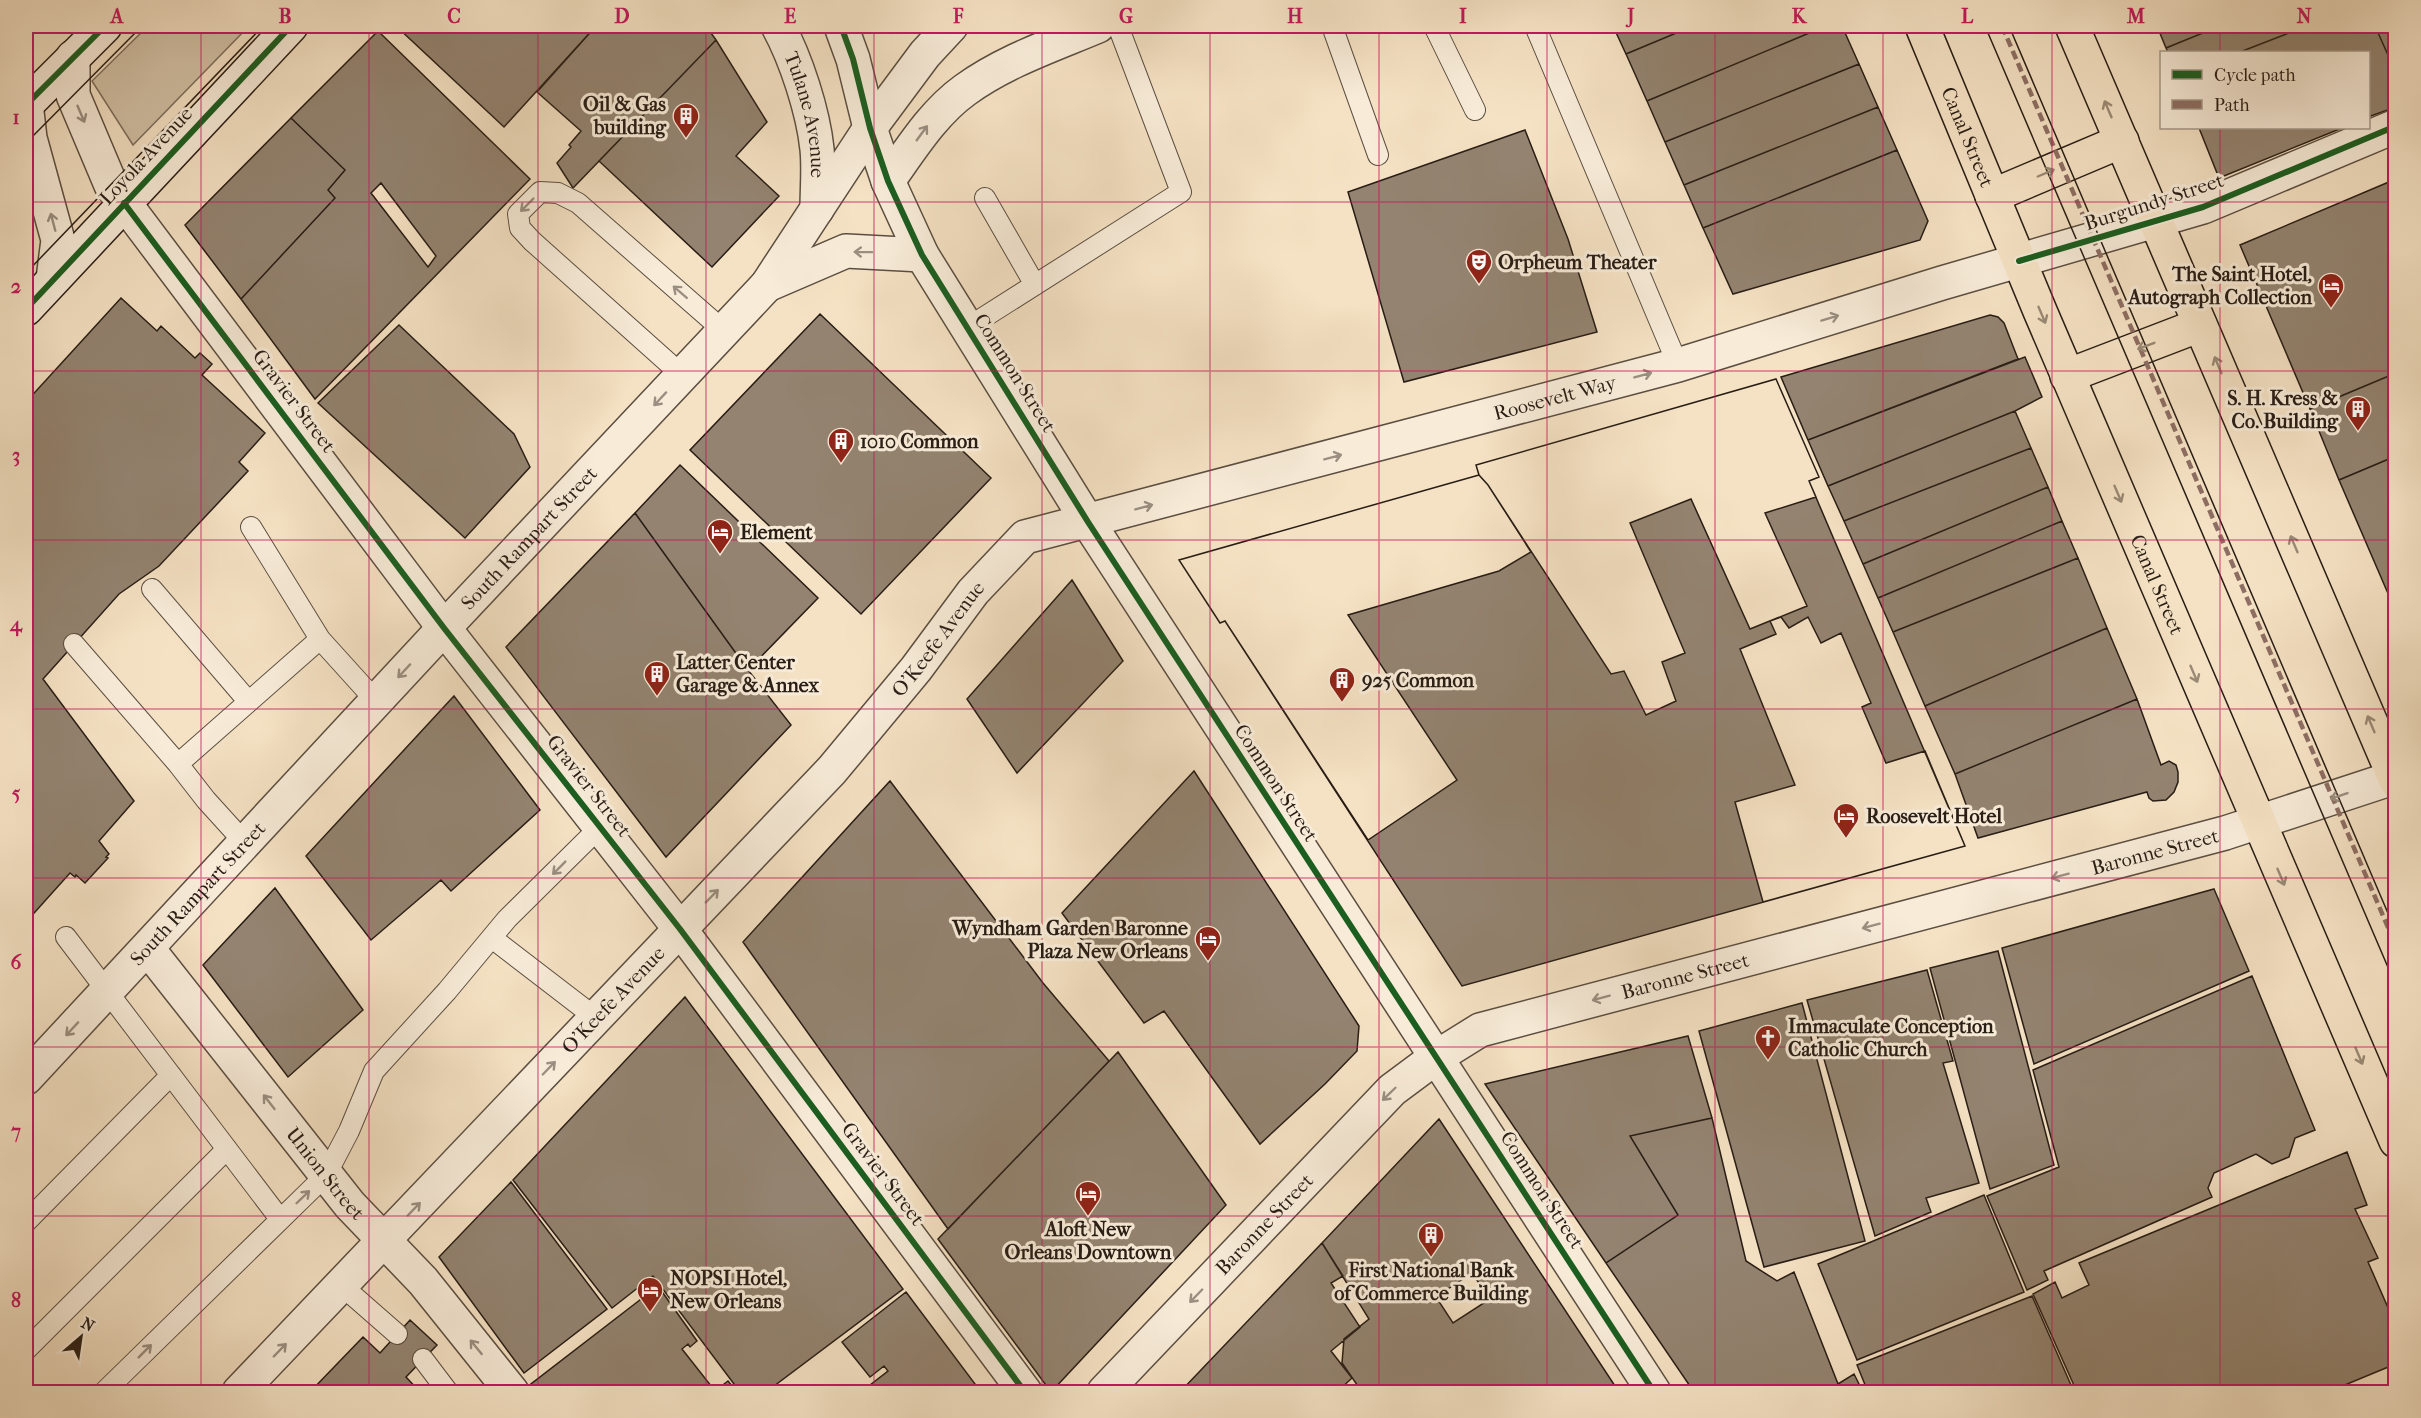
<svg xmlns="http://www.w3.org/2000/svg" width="2421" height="1418" viewBox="0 0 2421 1418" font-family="'IM FELL French Canon',serif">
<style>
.green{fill:#d2c1a6;stroke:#7d6f5e;stroke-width:1.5}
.building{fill:#938370;stroke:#281d15;stroke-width:1.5;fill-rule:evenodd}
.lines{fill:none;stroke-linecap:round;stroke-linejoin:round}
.lane-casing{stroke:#5b4e41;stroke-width:22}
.street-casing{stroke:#5b4e41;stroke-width:36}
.secondary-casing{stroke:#281d15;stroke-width:36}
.primary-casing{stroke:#281d15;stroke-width:36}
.lane{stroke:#f8ecd9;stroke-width:20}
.street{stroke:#f8ecd9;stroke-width:33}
.secondary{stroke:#f8ecd9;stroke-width:33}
.primary{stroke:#f5e2c4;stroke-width:33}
.tram{stroke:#281d15;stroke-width:1.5}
.quiet{stroke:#8d6e63;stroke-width:4.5;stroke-dasharray:9 4.5;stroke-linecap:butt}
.cycleway-casing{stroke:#f8ecd9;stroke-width:10}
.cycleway{stroke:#1b5e20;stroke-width:6}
.oneway{stroke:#998975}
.oneway2{stroke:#9a8f81}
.grid{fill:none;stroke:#c2185b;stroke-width:1.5;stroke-opacity:0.55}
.labels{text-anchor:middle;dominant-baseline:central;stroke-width:6;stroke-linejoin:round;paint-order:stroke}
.poi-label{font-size:20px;font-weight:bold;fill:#281d15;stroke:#f8ecd9;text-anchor:start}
.street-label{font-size:20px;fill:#281d15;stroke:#f8ecd9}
.neatline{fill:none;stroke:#c2185b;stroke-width:2}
.grid-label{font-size:20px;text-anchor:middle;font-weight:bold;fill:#c2185b}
</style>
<rect width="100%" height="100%" fill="#f5e2c4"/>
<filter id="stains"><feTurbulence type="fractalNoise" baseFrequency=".00333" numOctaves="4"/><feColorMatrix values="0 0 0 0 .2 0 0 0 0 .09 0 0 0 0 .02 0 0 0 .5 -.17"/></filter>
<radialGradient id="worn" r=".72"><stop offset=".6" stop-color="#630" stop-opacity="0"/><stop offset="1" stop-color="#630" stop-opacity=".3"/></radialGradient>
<path class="green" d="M 148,26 L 249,26 L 133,145 L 92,81 Z"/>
<path class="building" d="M 396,26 L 596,26 L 504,127 Z
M 596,26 L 706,26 L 716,40 L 573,188 L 557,163 L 571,147 L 569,145 L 581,131 L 537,92 Z
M 1613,26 L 1693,26 L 1626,54 Z
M 1693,26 L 1826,26 L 1647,101 L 1626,54 Z
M 1826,26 L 1842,26 L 1859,64 L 1665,142 L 1647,101 Z
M 2157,26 L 2220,26 L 2166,48 Z
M 2220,26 L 2307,26 L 2240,52 L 2168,52 L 2166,48 Z
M 2307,26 L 2375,26 L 2396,73 L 2396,107 L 2368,117 L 2368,52 L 2240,52 Z
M 2375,26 L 2396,26 L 2396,73 Z
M 378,31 L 530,179 L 315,399 L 241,299 L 335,198 L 328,190 L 345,170 L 291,118 ZM 381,183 L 436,256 L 428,267 L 371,193 Z
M 716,40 L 767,122 L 736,156 L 779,196 L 712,267 L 599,161 Z
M 1859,64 L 1878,107 L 1684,185 L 1665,142 Z
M 1878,107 L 1897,150 L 1703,228 L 1684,185 Z
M 291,118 L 345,170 L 328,190 L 335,198 L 241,299 L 185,225 Z
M 2199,128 L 2342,128 L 2219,178 Z
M 1525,130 L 1568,239 L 1597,332 L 1404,382 L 1348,192 Z
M 1897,150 L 1928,221 L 1920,240 L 1733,294 L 1703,228 Z
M 2396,179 L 2396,373 L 2310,409 L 2240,245 Z
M 121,298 L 157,331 L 161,326 L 195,358 L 200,353 L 212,364 L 202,375 L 265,433 L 239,462 L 248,471 L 159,566 L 119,594 L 43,679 L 134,801 L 99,841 L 109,854 L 106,857 L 108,858 L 85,883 L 76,875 L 75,877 L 70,873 L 26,922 L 26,402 Z
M 820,314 L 991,478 L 861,614 L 690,450 Z
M 1990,315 L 1998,317 L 2004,323 L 2018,359 L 1808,440 L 1781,377 Z
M 399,325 L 514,434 L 530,467 L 465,538 L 318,403 Z
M 2025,357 L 2042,397 L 2015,411 L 1828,486 L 1808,440 Z
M 2396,373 L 2396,456 L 2339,480 L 2310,409 Z
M 1776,379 L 1819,477 L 1809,481 L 1965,846 L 1462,986 L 1225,621 L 1220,623 L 1179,560 L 1479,475 L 1476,465 Z
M 1776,379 L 1819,477 L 1809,481 L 1816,497 L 1765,513 L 1807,606 L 1750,629 L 1691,499 L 1630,523 L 1685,653 L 1662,662 L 1676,701 L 1646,715 L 1624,671 L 1611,674 L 1488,485 L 1479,475 L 1476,465 Z
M 2015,411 L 2031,448 L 1844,521 L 1828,486 Z
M 2031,448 L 2048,487 L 1863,564 L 1844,521 Z
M 2396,456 L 2396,612 L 2339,480 Z
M 680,465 L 818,598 L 748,670 L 635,513 Z
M 1479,475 L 1488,485 L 1531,552 L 1499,571 L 1348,615 L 1457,780 L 1368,840 L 1225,621 L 1220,623 L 1179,560 Z
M 2048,487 L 2062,521 L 1878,598 L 1863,564 Z
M 635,513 L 748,670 L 791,725 L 666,857 L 506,647 Z
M 2062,521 L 2078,558 L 1893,632 L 1878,598 Z
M 2078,558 L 2107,628 L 1925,706 L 1893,632 Z
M 1072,580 L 1123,661 L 1017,773 L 967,699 Z
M 1781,617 L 1789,628 L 1808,617 L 1821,643 L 1841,633 L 1871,703 L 1862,707 L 1886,763 L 1925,751 L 1965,846 L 1763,902 L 1735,802 L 1795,785 L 1740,649 L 1776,634 L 1770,621 Z
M 2107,628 L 2137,699 L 1955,774 L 1925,706 Z
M 454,696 L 540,810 L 451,891 L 441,880 L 371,940 L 306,856 Z
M 2137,699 L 2161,765 L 2169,761 L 2176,765 L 2178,772 L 2178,782 L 2174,792 L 2166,800 L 2153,801 L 2149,798 L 2147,792 L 1978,838 L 1955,774 Z
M 1194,771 L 1359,1026 L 1357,1051 L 1325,1084 L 1260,1144 L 1164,1011 L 1144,1023 L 1062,913 Z
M 890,781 L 1043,983 L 1109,1061 L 948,1229 L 743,942 Z
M 275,888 L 363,1010 L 288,1077 L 203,965 Z
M 2214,889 L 2249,971 L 2034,1064 L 2002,948 Z
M 1998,951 L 2054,1165 L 1990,1189 L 1930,968 Z
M 1927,970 L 1953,1061 L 1943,1063 L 1979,1183 L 1926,1198 L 1931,1212 L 1875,1236 L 1807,1000 Z
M 2252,976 L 2315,1130 L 2295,1138 L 2289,1157 L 2272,1164 L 2256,1154 L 2214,1173 L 2208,1188 L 2212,1197 L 2044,1271 L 2048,1280 L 2027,1290 L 1987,1196 L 2059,1167 L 2033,1070 Z
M 685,997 L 903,1289 L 766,1392 L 740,1392 L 653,1276 L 612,1308 L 513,1180 Z
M 1802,1003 L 1865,1241 L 1764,1267 L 1699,1031 Z
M 1688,1036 L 1712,1118 L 1630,1136 L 1678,1215 L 1606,1263 L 1485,1084 Z
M 1118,1052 L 1226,1205 L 1051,1392 L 938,1239 Z
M 1712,1118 L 1746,1261 L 1777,1281 L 1794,1272 L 1838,1384 L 1823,1392 L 1694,1392 L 1606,1263 L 1678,1215 L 1630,1136 Z
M 1439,1119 L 1619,1392 L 1362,1392 L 1342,1363 L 1344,1339 L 1369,1319 L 1322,1243 ZM 1472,1273 L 1490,1299 L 1453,1323 L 1436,1297 Z
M 2347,1152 L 2367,1205 L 2355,1209 L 2378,1258 L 2368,1262 L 2396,1326 L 2396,1362 L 2393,1365 L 2328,1392 L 2077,1392 L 2033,1294 L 2055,1282 L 2062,1298 L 2089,1285 L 2079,1263 Z
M 511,1182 L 607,1309 L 524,1373 L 439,1257 Z
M 1984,1195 L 2024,1292 L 1857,1360 L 1818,1264 Z
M 1322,1243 L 1343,1276 L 1331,1283 L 1360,1327 L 1331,1351 L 1352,1378 L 1337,1392 L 1180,1392 Z
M 658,1286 L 697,1341 L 690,1347 L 688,1344 L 682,1349 L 715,1391 L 728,1381 L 737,1392 L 537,1392 L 531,1384 Z
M 906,1292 L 981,1392 L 861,1392 L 888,1371 L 884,1366 L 870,1377 L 842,1342 Z
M 2032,1296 L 2074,1392 L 1868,1392 L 1857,1365 Z
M 410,1320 L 437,1345 L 406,1377 L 420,1392 L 310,1392 L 363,1337 L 380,1353 Z
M 1854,1374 L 1863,1392 L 1823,1392 L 1838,1384 Z"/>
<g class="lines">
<g class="lane-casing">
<path id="lane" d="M 1332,26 L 1378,155
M 1434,26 L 1475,110
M 1535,26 L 1678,365
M 985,198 L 1035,285
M 967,328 L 1181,192 L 1118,26
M 682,375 L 532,241 L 520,228 L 518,214 L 540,192 L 558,193 L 578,203 L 724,331
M 251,527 L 320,639
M 152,589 L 248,701
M 74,644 L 178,764
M 245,843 L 206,800 L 178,764 L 320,639 L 376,701
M 66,937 L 280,1219
M 492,938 L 596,1018
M 26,1222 L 171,1075
M 341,1285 L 397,1334
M 26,1350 L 227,1149
M 423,1359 L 448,1392
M 104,1392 L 326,1175 L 349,1131 L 374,1071 L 447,991 L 507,919 L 600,827"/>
</g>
<g class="street-casing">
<g id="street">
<path id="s1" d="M 778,26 C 796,59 813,111 817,149 C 819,169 817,189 817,209"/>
<path d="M 841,26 L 853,59 L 870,128 L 888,181 L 922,255 L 1088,522 L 1654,1392"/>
<path d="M 73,57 L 73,95 L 111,185 L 444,628 L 680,929 L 1025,1392"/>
<path d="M 26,103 L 30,138 L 58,240 L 53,279"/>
<path d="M 888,181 C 911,149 933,113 965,90 C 1005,61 1053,45 1098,26"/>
<path d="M 767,285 L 846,251 L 922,255"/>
<path id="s2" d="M 148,949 L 350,1205 L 423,1281 L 512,1392"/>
<path id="s3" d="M 26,1078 L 444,628 L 767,285 L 870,128 L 925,54 L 951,26"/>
<path id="s4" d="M 239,1392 L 832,770 L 916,669 L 973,592 L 1025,537 L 1678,365 L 1942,283 L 2203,207 L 2396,126"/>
<path id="s5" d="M 1104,1392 L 1392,1090 L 1435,1058 L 1480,1030 L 2225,833 L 2396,777"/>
</g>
</g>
<g class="secondary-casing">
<path id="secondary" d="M 26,105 L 105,26
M 26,309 L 291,26"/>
</g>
<g class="primary-casing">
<g id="primary">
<path id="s6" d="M 1922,26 L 2040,311 L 2396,1141"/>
<path d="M 2072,26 L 2396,781"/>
<path d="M 1992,196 L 2122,141"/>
<path d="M 2067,376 L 2200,325"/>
</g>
</g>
<use href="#lane" class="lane"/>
<use href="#street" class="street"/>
<use href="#secondary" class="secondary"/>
<use href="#primary" class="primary"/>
<path class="tram" d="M 1985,26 L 2396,986
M 2009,26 L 2396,932
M 26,143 L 142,26
M 26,273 L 263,26"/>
<path class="quiet" d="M 2002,26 L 2396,946"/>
<g class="cycleway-casing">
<path id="cycleway" d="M 841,26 L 853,59 L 870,128 L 888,181 L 922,255 L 1088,522 L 1654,1392
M 26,105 L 105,26
M 124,203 L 444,628 L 680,929 L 1025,1392
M 2019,261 L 2203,207 L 2396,126
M 26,309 L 291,26"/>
</g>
<use href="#cycleway" class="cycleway"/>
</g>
<defs><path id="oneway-shaft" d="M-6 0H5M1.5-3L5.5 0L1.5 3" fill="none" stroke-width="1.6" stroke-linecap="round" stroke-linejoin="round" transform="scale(1.5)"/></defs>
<g class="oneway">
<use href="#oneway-shaft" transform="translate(2108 109) rotate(-113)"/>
<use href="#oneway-shaft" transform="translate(2046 173) rotate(-23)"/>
<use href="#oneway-shaft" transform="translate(2042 315) rotate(67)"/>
<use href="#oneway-shaft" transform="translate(2146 346) rotate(159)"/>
<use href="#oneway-shaft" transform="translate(2218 365) rotate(-113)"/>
<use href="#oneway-shaft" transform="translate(2118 494) rotate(67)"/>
<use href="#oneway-shaft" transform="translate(2294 544) rotate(-113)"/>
<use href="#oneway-shaft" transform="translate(2194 674) rotate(67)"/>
<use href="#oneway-shaft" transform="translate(2371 724) rotate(-113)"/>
<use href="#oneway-shaft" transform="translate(2281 877) rotate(67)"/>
<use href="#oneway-shaft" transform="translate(2359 1056) rotate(67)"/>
</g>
<g class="oneway2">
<use href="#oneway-shaft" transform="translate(81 114) rotate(67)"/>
<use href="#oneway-shaft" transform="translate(922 133) rotate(-54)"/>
<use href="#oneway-shaft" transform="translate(527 205) rotate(135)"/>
<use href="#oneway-shaft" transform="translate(53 222) rotate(-105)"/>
<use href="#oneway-shaft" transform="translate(863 252) rotate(-179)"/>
<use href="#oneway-shaft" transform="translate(680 292) rotate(-139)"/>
<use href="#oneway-shaft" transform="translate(1830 318) rotate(-17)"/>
<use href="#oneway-shaft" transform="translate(1643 375) rotate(-15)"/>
<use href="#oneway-shaft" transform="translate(660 399) rotate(133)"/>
<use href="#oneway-shaft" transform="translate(1333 457) rotate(-15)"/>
<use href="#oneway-shaft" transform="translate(1144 507) rotate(-15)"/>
<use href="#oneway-shaft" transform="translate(404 671) rotate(133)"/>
<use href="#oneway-shaft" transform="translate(2339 796) rotate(161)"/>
<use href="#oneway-shaft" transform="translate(559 868) rotate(135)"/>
<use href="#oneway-shaft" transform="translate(2060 876) rotate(165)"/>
<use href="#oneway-shaft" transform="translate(712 896) rotate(-46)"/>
<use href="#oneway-shaft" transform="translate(1871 926) rotate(165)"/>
<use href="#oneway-shaft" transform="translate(1601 998) rotate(165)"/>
<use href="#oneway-shaft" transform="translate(72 1029) rotate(133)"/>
<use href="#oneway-shaft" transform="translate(549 1068) rotate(-46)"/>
<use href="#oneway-shaft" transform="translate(1389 1094) rotate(136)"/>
<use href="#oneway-shaft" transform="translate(269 1102) rotate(-128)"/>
<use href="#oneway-shaft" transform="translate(303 1197) rotate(-44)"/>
<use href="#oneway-shaft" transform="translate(414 1209) rotate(-46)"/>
<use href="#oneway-shaft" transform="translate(1196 1296) rotate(134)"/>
<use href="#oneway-shaft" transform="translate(476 1347) rotate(-129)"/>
<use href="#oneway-shaft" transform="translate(280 1350) rotate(-46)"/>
<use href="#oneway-shaft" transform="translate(145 1351) rotate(-45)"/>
</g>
<path class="grid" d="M 201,26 L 201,1392M 369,26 L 369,1392M 538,26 L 538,1392M 706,26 L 706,1392M 874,26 L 874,1392M 1042,26 L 1042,1392M 1210,26 L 1210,1392M 1379,26 L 1379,1392M 1547,26 L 1547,1392M 1715,26 L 1715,1392M 1883,26 L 1883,1392M 2052,26 L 2052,1392M 2220,26 L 2220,52M 2220,128 L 2220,1392M 26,202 L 2396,202M 26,371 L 2396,371M 26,540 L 2396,540M 26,709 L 2396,709M 26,878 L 2396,878M 26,1047 L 2396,1047M 26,1216 L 2396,1216"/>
<defs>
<g id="building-pin" transform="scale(1.35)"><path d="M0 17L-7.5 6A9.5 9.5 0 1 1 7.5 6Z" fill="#8f2418" stroke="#f8ecd9"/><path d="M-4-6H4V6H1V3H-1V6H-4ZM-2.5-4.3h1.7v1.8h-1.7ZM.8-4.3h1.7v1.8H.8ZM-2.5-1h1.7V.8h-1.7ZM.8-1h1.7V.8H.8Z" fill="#fff"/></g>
<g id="theatre-pin" transform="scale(1.35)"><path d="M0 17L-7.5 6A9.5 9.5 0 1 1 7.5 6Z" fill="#8f2418" stroke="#f8ecd9"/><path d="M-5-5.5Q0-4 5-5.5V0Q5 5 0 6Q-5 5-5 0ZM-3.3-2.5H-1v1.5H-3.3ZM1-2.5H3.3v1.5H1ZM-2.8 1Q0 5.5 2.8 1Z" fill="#fff"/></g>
<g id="hotel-pin" transform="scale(1.35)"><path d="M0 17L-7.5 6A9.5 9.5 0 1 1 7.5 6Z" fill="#8f2418" stroke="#f8ecd9"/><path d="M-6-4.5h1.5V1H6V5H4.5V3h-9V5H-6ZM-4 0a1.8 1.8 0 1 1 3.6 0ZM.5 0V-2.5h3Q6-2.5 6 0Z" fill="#fff"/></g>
<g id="church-pin" transform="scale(1.35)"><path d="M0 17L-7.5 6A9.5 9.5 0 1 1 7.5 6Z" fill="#8f2418" stroke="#f8ecd9"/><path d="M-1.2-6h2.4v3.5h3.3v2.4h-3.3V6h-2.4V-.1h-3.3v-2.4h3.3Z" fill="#fff"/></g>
</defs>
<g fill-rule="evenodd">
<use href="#building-pin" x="686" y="116"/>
<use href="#theatre-pin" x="1479" y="262"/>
<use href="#hotel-pin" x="2331" y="286"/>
<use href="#building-pin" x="2358" y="409"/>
<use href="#building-pin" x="841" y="441"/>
<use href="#hotel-pin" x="720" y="532"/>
<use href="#building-pin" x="657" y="674"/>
<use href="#building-pin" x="1342" y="680"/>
<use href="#hotel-pin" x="1846" y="816"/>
<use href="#hotel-pin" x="1208" y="939"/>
<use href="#church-pin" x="1768" y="1038"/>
<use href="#hotel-pin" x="1088" y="1194"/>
<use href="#building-pin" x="1431" y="1235"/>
<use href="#hotel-pin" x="650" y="1290"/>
</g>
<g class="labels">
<g class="poi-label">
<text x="666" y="104" text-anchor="end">Oil &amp; Gas<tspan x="666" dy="23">building</tspan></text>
<text x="1498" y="262">Orpheum Theater</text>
<text x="2312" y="274" text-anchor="end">The Saint Hotel,<tspan x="2312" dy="23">Autograph Collection</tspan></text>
<text x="2338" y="398" text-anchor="end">S. H. Kress &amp;<tspan x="2338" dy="23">Co. Building</tspan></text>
<text x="860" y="441">1010 Common</text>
<text x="740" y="532">Element</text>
<text x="676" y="662">Latter Center<tspan x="676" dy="23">Garage &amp; Annex</tspan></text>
<text x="1362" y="680">925 Common</text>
<text x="1866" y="816">Roosevelt Hotel</text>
<text x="1188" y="928" text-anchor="end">Wyndham Garden Baronne<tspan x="1188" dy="23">Plaza New Orleans</tspan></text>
<text x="1788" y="1026">Immaculate Conception<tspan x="1788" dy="23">Catholic Church</tspan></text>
<text x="1088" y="1229" text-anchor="middle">Aloft New<tspan x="1088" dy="23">Orleans Downtown</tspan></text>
<text x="1431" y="1270" text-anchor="middle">First National Bank<tspan x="1431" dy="23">of Commerce Building</tspan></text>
<text x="670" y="1278">NOPSI Hotel,<tspan x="670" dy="23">New Orleans</tspan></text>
</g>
<g class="street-label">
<text stroke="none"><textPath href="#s1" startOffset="94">Tulane Avenue</textPath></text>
<text stroke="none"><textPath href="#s6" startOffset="120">Canal Street</textPath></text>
<text transform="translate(146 156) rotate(-47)">Loyola Avenue</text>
<text transform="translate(2154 202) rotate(-18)">Burgundy Street</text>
<text transform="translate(1015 373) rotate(58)">Common Street</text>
<text stroke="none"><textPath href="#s4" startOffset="1710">Roosevelt Way</textPath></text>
<text transform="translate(294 401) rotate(53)">Gravier Street</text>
<text stroke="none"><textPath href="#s3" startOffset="738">South Rampart Street</textPath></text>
<text stroke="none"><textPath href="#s6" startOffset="606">Canal Street</textPath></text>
<text stroke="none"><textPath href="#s4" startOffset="1028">O'Keefe Avenue</textPath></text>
<text transform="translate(1276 783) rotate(57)">Common Street</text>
<text transform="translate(589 786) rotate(52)">Gravier Street</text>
<text stroke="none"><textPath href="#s5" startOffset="1222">Baronne Street</textPath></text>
<text stroke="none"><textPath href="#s3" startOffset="252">South Rampart Street</textPath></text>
<text stroke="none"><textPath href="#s5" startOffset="736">Baronne Street</textPath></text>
<text stroke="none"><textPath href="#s4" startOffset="542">O'Keefe Avenue</textPath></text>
<text stroke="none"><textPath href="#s2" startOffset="286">Union Street</textPath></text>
<text transform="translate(883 1174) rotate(53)">Gravier Street</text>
<text transform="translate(1542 1190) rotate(57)">Common Street</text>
<text stroke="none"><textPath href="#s5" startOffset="232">Baronne Street</textPath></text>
</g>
</g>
<rect width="2421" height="1418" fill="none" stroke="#f5e2c4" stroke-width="66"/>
<rect x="2160" y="51" width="210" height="78" fill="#f8ecd9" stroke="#a5998b" stroke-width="1.5"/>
<rect x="2172" y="70" width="30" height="9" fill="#1b5e20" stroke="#a5998b" stroke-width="1.5"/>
<text x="2214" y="81" font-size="18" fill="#281d15">Cycle path</text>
<rect x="2172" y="100" width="30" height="9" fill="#8d6e63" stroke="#a5998b" stroke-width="1.5"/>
<text x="2214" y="111" font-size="18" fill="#281d15">Path</text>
<g transform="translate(81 1337) rotate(29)" stroke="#f8ecd9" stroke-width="4.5" paint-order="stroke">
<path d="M0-4.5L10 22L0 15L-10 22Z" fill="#281d15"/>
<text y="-9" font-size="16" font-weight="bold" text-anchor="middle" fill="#281d15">N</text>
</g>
<rect x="33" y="33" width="2355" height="1352" class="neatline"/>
<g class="grid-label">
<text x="117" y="23">A</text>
<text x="285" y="23">B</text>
<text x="454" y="23">C</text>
<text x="622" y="23">D</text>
<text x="790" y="23">E</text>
<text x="958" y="23">F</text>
<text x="1126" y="23">G</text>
<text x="1295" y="23">H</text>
<text x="1463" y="23">I</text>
<text x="1631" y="23">J</text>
<text x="1799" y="23">K</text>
<text x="1967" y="23">L</text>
<text x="2136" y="23">M</text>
<text x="2304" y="23">N</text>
<text x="16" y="124">1</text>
<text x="16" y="293">2</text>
<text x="16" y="462">3</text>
<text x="16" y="631">4</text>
<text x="16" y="800">5</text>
<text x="16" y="969">6</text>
<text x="16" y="1138">7</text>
<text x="16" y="1307">8</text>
</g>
<rect width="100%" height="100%" filter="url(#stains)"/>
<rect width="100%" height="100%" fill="url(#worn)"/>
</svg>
